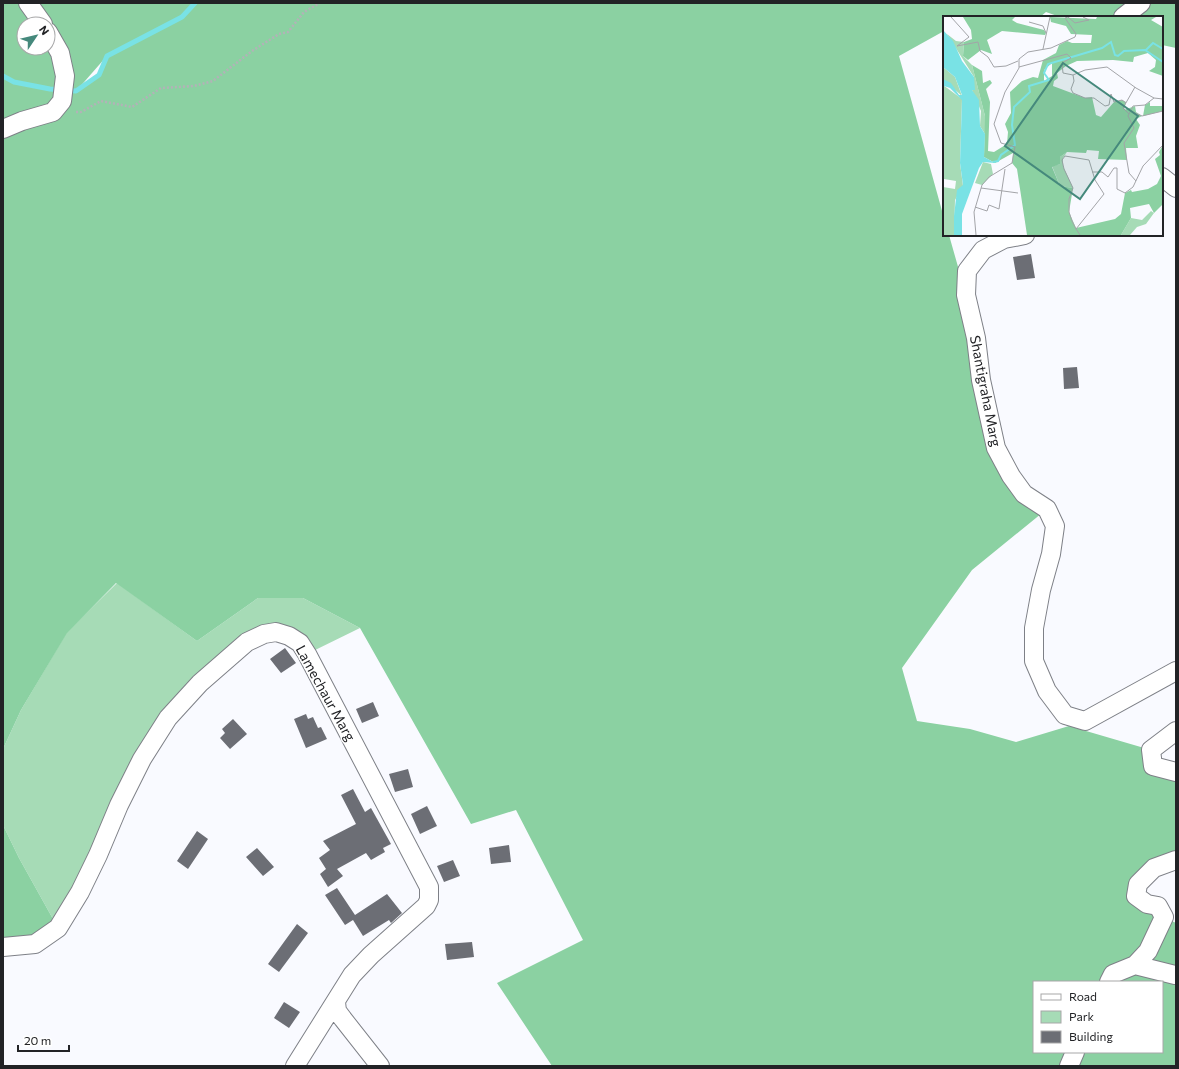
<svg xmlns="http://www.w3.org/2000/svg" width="1179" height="1069" viewBox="0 0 1179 1069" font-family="Commissioner,sans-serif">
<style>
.green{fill:#a6dbb6}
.forest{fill:#8bd1a2;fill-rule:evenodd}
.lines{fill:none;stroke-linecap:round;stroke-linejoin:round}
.stream{stroke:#79e2e5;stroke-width:5}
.building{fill:#6c6e75}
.minor-casing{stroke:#7e8087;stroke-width:20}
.path{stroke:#b2b3b7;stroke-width:2.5;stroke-dasharray:2 2;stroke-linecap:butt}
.minor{stroke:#fff;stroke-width:18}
.labels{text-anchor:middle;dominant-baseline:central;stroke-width:3;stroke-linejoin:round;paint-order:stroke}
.street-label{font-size:14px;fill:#222326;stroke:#fff}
.inset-river{fill:none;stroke:#79e2e5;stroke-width:2}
.inset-road{fill:none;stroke:#a3a4a8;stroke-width:1}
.view{fill:#45897c;fill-opacity:0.15;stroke:#45897c;stroke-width:2}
.inset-edge{fill:none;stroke:#222326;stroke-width:2}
</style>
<rect width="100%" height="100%" fill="#f9faff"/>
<path class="green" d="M 117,583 L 197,641 L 258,598 L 303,598 L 360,628 L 307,654 L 264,634 L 168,718 L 58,928 L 19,858 L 3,825 L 3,749 L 21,710 L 67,632 Z"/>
<path class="forest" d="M 3,3 L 1176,3 L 1176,48 L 1162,45 L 1162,17 L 1060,17 L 1046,12 L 1040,17 L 944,17 L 944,31 L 899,56 L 944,218 L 944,235 L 949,235 L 966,295 L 996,448 L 1047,509 L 972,570 L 902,668 L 917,721 L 970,729 L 1016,742 L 1069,726 L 1151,750 L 1176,772 L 1176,860 L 1138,884 L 1164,917 L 1176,923 L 1176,1066 L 552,1066 L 497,983 L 583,940 L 516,810 L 471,824 L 360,628 L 303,598 L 258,598 L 197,641 L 116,583 L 67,633 L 21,710 L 3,749 ZM 24,24 L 48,24 L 48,48 L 24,48 ZM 106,57 L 99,75 L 78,89 ZM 1034,982 L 1162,982 L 1162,1052 L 1034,1052 Z
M 3,825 L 19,858 L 58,928 L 3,947 Z"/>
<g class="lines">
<path class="stream" d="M 3,76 L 14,82 L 50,89 L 76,91 L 99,75 L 107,56 L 182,17 L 195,3"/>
</g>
<path class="building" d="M 1031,254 L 1035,278 L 1017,280 L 1013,257 Z
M 1077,367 L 1079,388 L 1064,389 L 1063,368 Z
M 285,648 L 296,663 L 281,673 L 270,659 Z
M 373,702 L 379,716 L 362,723 L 356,709 Z
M 306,714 L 308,719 L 313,717 L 318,728 L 321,727 L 327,739 L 306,748 L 294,719 Z
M 233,719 L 247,734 L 230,749 L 220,738 L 225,733 L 222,729 Z
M 408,769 L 413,787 L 395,792 L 389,774 Z
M 353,789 L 365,812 L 371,808 L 391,844 L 383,848 L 385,852 L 371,860 L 366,853 L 337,869 L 343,876 L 328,887 L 320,874 L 326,869 L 319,858 L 330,850 L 323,841 L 356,824 L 341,795 Z
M 427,806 L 437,826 L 420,834 L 411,814 Z
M 197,831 L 208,839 L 188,869 L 177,861 Z
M 509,845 L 511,862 L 491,864 L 489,848 Z
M 257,848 L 274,867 L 263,876 L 246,857 Z
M 453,860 L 460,876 L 444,882 L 437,866 Z
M 337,888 L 355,915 L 387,894 L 402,913 L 391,923 L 389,920 L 363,936 L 353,920 L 345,925 L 325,895 Z
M 297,924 L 308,933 L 279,972 L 268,964 Z
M 472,942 L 474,957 L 447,960 L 445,944 Z
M 284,1002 L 300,1012 L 289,1028 L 274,1018 Z"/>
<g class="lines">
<g class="minor-casing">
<path id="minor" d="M 28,3 L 43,24
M 1123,17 L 1141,3
M 3,129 L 22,121 L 53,112 L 62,101 L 65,76 L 60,53 L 48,32
M 1162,177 L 1176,188
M 1025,235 L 1004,239 L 983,250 L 967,271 L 966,295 L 976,338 L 981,380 L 996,448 L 1011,476 L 1024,494 L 1047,509 L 1055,526 L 1051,554 L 1041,590 L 1034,628 L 1034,661 L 1047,691 L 1065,715 L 1085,721 L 1176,671
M 1176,731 L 1151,750 L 1153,766 L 1176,772
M 3,947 L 35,944 L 58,928 L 80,892 L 98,855 L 119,805 L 142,759 L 168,718 L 200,683 L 247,642 L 264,634 L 276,632 L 289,636 L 300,643 L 307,654 L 429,887 L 429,900 L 426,906 L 371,955 L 352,975 L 295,1066
M 1135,965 L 1148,951 L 1164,917 L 1158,906 L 1147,904 L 1136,896 L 1138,884 L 1154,868 L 1176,860
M 1109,982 L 1113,974 L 1135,965 L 1175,975
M 336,1002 L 337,1011 L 343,1019 L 380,1066
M 1069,1066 L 1075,1052"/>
</g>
<path class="path" d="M 76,112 L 81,112 L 101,101 L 132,107 L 161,88 L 194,86 L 213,81 L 252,51 L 279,34 L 288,32 L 304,12 L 320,3"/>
<use href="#minor" class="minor"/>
</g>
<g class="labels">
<g class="street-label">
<text transform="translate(986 391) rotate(79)">Shantigraha Marg</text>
<text transform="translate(326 693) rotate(61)">Lamechaur Marg</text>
</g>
</g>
<g transform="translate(943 16)">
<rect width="220" height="220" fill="#f9faff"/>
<path d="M 4,18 L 13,25 L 21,26 L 20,40 L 29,49 L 42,100 L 42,118 L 37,110 L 38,95 L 29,74 L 31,61 ZM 0,51 L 12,61 L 19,80 L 0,63 ZM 0,69 L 19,83 L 17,147 L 20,170 L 12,184 L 11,219 L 0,219 L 0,171 L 12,173 L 13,165 L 1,163 L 0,166 ZM 124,136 L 120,142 L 120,150 L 130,172 L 117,170 L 109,150 L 117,148 L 117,141 ZM 40,146 L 48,148 L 50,158 L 39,169 L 32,167 ZM 208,195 L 211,197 L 203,208 L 194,211 L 187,219 L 178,219 L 188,202 L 199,204 Z" fill="#a6dbb6"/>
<path d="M 20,1 L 72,1 L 69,4 L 74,7 L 101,14 L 103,17 L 102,19 L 59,15 L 44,24 L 49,38 L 38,34 L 25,44 L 20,40 L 21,26 L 29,23 L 28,14 ZM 107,1 L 153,3 L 154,1 L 213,1 L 208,4 L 220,11 L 220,60 L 206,55 L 212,51 L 213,44 L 205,37 L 191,41 L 190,46 L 170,44 L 134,45 L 123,50 L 114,57 L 115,62 L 111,65 L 110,70 L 142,82 L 149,81 L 153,99 L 158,101 L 171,86 L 179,84 L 183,86 L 181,94 L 192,90 L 193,96 L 199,100 L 193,103 L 197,109 L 193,120 L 195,132 L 183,132 L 184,144 L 155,143 L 156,135 L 144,134 L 143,137 L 124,136 L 117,141 L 117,148 L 109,151 L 117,170 L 130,172 L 126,196 L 133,212 L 172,203 L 178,198 L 182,177 L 188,174 L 189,176 L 205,173 L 214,168 L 218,160 L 212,143 L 217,139 L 216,136 L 220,129 L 220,188 L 211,197 L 206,188 L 187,192 L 188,202 L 178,219 L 84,219 L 74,153 L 69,147 L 70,137 L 52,147 L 41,141 L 42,100 L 29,49 L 39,55 L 40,67 L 47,64 L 49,67 L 43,73 L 47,86 L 45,135 L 51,136 L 64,128 L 65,116 L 62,108 L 68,97 L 67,76 L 79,65 L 90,61 L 95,62 L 100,44 L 113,37 L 116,29 L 124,25 L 129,27 L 148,27 L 149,19 L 128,18 L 123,10 L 108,6 ZM 109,47 L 109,60 L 101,65 L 101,54 ZM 207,86 L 207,90 L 220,90 L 220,95 L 200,100 L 202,89 Z" fill="#8bd1a2" fill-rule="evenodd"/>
<path d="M 0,14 L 10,25 L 19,45 L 31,61 L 32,74 L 29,74 L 36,84 L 37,110 L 42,118 L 41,141 L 52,147 L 40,146 L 36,152 L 19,198 L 19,219 L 11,219 L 11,200 L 14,174 L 20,169 L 17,147 L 19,84 L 7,72 L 1,70 L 0,63 L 8,67 L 16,79 L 19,79 L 12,61 L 0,51 Z" fill="#79e2e5"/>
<path class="inset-river" d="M 203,34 L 210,27 L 220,33M 50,146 L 55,145 L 58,139 L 72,129 L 69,109 L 71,91 L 87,76 L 86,70 L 106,64 L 101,57 L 105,48 L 159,32 L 168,26 L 172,39 L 175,40 L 181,35 L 202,34 L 220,46"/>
<path class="inset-road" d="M 8,1 L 26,21 L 14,30 L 35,26 L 37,35 L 45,41 L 51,51 L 63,50 L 75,45M 86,6 L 100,10 L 103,17M 100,33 L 107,1M 76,51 L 124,38 L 128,42 L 119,47 L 120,57 L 130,59 L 142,54 L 164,51 L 193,72 L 211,82 L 220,83M 130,59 L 131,65 L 128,73 L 130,77 L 142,82 L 151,82 L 162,90 L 166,89 L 168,78 L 171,86 L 179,84 L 183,87M 188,95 L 199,100 L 220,95M 186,98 L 180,92 L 192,71M 149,156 L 159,156 L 165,161 L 171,152 L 174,152 L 174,173 L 182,177 L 190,171 L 200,150 L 220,129M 193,165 L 186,157 L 181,127 L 191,112 L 185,100 L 190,90 L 202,89 L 211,82M 38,172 L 75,177M 32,191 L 44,195 L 46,189 L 56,193 L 62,153M 133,213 L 161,178 L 152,164 L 146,144 L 122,140 L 119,144 L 121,153 L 130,172 L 126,183 L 126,196 L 129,205 L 133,213 L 137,219M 33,219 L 31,196 L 39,169 L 46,161 L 69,147 L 72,131 L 58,127 L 51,108 L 62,76 L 76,52 L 76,43 L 85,36 L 108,32 L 132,21 L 133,18 L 122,2 L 125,1 L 132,7 L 146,4 L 140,1"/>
<path class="view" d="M 120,47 L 195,100 L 137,183 L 62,130 Z"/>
<rect width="220" height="220" class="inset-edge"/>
</g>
<rect width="1179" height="1069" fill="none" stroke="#222326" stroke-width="8"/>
<rect x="1033" y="981" width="130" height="72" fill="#ffffff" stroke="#a7a7a8"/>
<rect x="1041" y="994" width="20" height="6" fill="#ffffff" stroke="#a7a7a8"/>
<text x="1069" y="1001" font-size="12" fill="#222326">Road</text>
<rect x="1041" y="1011" width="20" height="12" fill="#a6dbb6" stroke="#a7a7a8"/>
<text x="1069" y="1021" font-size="12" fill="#222326">Park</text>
<rect x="1041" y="1031" width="20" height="12" fill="#6c6e75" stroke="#a7a7a8"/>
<text x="1069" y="1041" font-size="12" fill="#222326">Building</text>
<g transform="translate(36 36) rotate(55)"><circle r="19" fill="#ffffff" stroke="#a7a7a8"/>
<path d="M0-3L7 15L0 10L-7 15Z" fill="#45897c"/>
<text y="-6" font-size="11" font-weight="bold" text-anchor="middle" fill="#222326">N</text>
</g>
<path d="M18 1045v6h51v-6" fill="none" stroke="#222326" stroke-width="2"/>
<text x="24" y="1045" font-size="12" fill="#222326" stroke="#ffffff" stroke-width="3" paint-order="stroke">20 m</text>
</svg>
